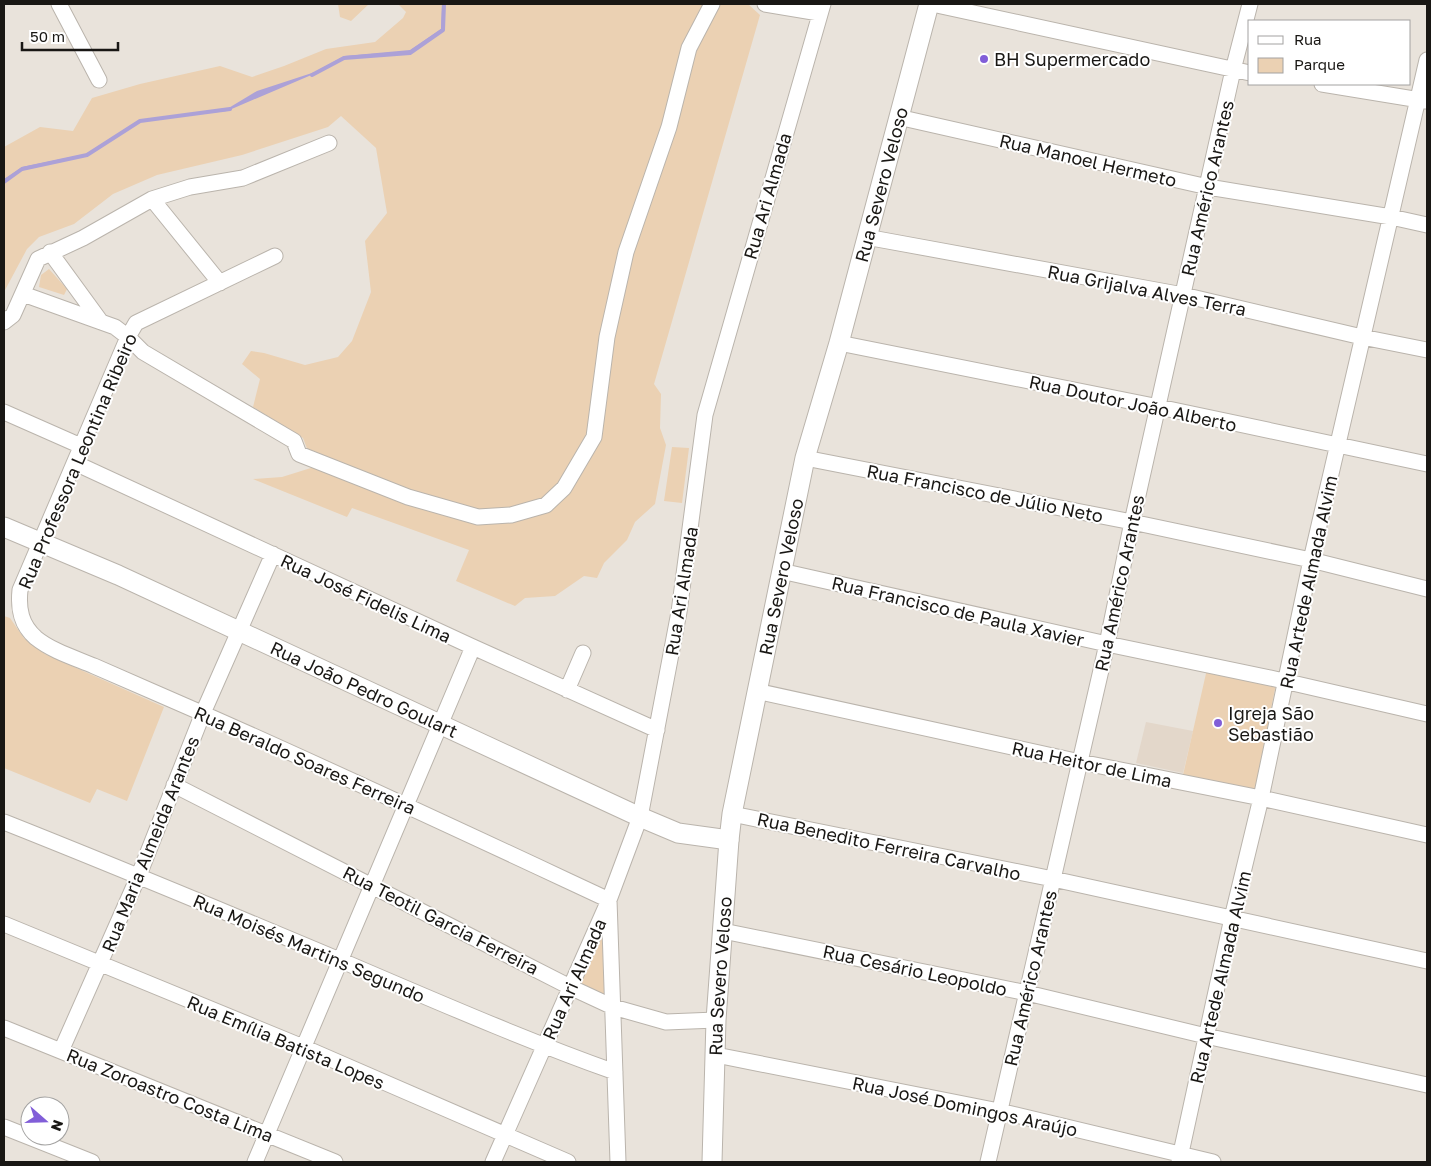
<svg xmlns="http://www.w3.org/2000/svg" width="1431" height="1166" viewBox="0 0 1431 1166" font-family="'Golos Text',sans-serif">
<style>
.built{fill:#e3d7ca}
.green{fill:#ebd1b3}
.water{fill:#aca1d7}
.lines{fill:none;stroke-linecap:round;stroke-linejoin:round}
.stream{stroke:#aca1d7;stroke-width:4}
.minor-casing{stroke:#bab4ac;stroke-width:17}
.tertiary-casing{stroke:#bab4ac;stroke-width:21}
.minor{stroke:#fff;stroke-width:15}
.tertiary{stroke:#fff;stroke-width:19}
.poi-dot{fill:#815ed8;stroke:#fff;stroke-width:2}
.labels{text-anchor:middle;dominant-baseline:central;stroke-width:4;stroke-linejoin:round;paint-order:stroke}
.poi-label{font-size:18px;fill:#191714;stroke:#fff;text-anchor:start}
.street-label{font-size:18px;fill:#191714;stroke:#fff}
</style>
<rect width="100%" height="100%" fill="#e9e3db"/>
<path class="built" d="M 1146,722 L 1193,731 L 1183,773 L 1136,763 Z"/>
<path class="green" d="M 338,4 L 369,4 L 351,21 L 340,17 Z
M 398,4 L 748,4 L 760,15 L 654,384 L 661,394 L 660,428 L 666,445 L 655,504 L 635,522 L 627,540 L 604,563 L 597,578 L 584,576 L 555,596 L 525,598 L 515,606 L 456,581 L 469,550 L 352,508 L 347,517 L 253,479 L 282,477 L 314,467 L 303,438 L 253,407 L 260,379 L 242,364 L 251,351 L 264,353 L 305,365 L 338,357 L 352,341 L 371,292 L 365,241 L 387,213 L 376,148 L 341,116 L 328,127 L 242,155 L 157,175 L 113,194 L 74,224 L 39,237 L 27,249 L 4,292 L 4,147 L 40,127 L 73,131 L 92,98 L 140,84 L 220,66 L 252,77 L 284,66 L 326,49 L 375,42 L 403,18 L 406,12 Z
M 49,269 L 67,289 L 64,295 L 39,287 L 41,275 Z
M 672,447 L 689,448 L 682,503 L 664,501 Z
M 4,616 L 10,618 L 24,638 L 45,654 L 164,707 L 127,801 L 97,789 L 90,803 L 4,768 Z
M 1207,669 L 1276,684 L 1255,789 L 1183,775 Z
M 605,930 L 610,992 L 604,997 L 582,987 L 579,980 L 601,932 Z"/>
<path class="water" d="M 442,4 L 444,4 L 443,30 L 410,53 L 344,58 L 316,73 L 227,111 L 140,121 L 87,155 L 22,169 L 4,182 L 4,179 L 22,167 L 86,154 L 139,120 L 227,109 L 257,91 L 315,72 L 344,56 L 410,50 L 441,29 Z"/>
<g class="lines">
<path class="stream" d="M 312,75 L 344,58 L 410,53 L 443,30 L 444,4
M 4,182 L 22,169 L 87,155 L 140,121 L 230,109"/>
<g class="minor-casing">
<path id="minor" d="M 59,4 L 99,80
M 765,4 L 819,13
M 932,4 L 1250,73
M 1322,84 L 1426,101
M 898,117 L 1208,187 L 1391,217 L 1427,225
M 152,199 L 220,283
M 866,237 L 1183,295 L 1362,337 L 1427,350
M 50,252 L 101,322 L 115,327 L 128,337 L 143,352 L 294,441 L 299,454 L 408,497 L 478,517 L 511,515 L 546,505 L 564,488 L 594,437 L 607,337 L 626,252 L 669,127 L 689,48 L 712,4
M 275,256 L 136,323 L 128,337 L 20,590 C 18,609 21,625 36,638 C 52,651 75,658 94,666 C 130,682 168,698 204,714 C 340,774 474,837 609,900 L 618,1162
M 23,294 L 101,322
M 4,322 L 13,315 L 38,259 L 83,238 L 152,199 L 190,187 L 243,178 L 329,143
M 839,343 L 1159,407 L 1427,464
M 4,412 L 81,446
M 805,458 L 1132,522 L 1311,560 L 1427,589
M 75,463 L 473,647 L 657,730
M 781,571 L 1107,644 L 1275,679 L 1427,714
M 567,690 L 583,653
M 756,691 L 1080,762 L 1261,798 L 1427,835
M 174,785 L 570,987 L 613,1007 L 666,1022 L 716,1020
M 732,814 L 1053,879 L 1427,961
M 4,822 C 120,868 235,916 349,964 C 438,1002 525,1040 615,1072
M 4,924 L 303,1047 L 568,1162
M 723,931 L 1027,993 L 1206,1036 L 1427,1085
M 4,1028 L 335,1162
M 61,1051 L 139,875 L 203,713 L 273,554
M 716,1055 L 999,1111 L 1213,1162
M 4,1127 L 92,1162
M 255,1162 L 473,647
M 493,1162 L 609,900 L 640,817 L 679,612 L 705,415 L 823,4
M 988,1162 L 1107,644 L 1132,522 L 1233,70 L 1250,4
M 1179,1162 L 1232,918 L 1261,798 L 1311,560 L 1427,60"/>
</g>
<g class="tertiary-casing">
<g id="tertiary">
<path id="s1" d="M 4,527 L 118,575 L 640,817 L 678,833 L 729,840"/>
<path id="s2" d="M 712,1162 L 716,1020 L 729,840 L 732,814 L 805,458 L 839,343 L 929,4"/>
</g>
</g>
<use href="#minor" class="minor"/>
<use href="#tertiary" class="tertiary"/>
</g>
<g class="poi-dot">
<circle cx="984" cy="59" r="5"/>
<circle cx="1218" cy="723" r="5"/>
</g>
<g class="labels">
<g class="poi-label">
<text x="994" y="59">BH Supermercado</text>
<text x="1228" y="713">Igreja São<tspan x="1228" dy="21">Sebastião</tspan></text>
</g>
<g class="street-label">
<text transform="translate(1088 160) rotate(13)">Rua Manoel Hermeto</text>
<text stroke="none"><textPath href="#s2" startOffset="996">Rua Severo Veloso</textPath></text>
<text transform="translate(1207 188) rotate(-77)">Rua Américo Arantes</text>
<text transform="translate(767 196) rotate(-74)">Rua Ari Almada</text>
<text transform="translate(1147 290) rotate(11)">Rua Grijalva Alves Terra</text>
<text transform="translate(1133 403) rotate(12)">Rua Doutor João Alberto</text>
<text transform="translate(77 461) rotate(-67)">Rua Professora Leontina Ribeiro</text>
<text transform="translate(985 493) rotate(11)">Rua Francisco de Júlio Neto</text>
<text stroke="none"><textPath href="#s2" startOffset="591">Rua Severo Veloso</textPath></text>
<text transform="translate(1308 582) rotate(-78)">Rua Artede Almada Alvim</text>
<text transform="translate(1119 583) rotate(-78)">Rua Américo Arantes</text>
<text transform="translate(681 591) rotate(-81)">Rua Ari Almada</text>
<text transform="translate(366 598) rotate(25)">Rua José Fidelis Lima</text>
<text transform="translate(958 611) rotate(13)">Rua Francisco de Paula Xavier</text>
<text stroke="none"><textPath href="#s1" startOffset="395">Rua João Pedro Goulart</textPath></text>
<text transform="translate(305 760) rotate(24)">Rua Beraldo Soares Ferreira</text>
<text transform="translate(1092 764) rotate(12)">Rua Heitor de Lima</text>
<text transform="translate(150 844) rotate(-68)">Rua Maria Almeida Arantes</text>
<text transform="translate(889 846) rotate(12)">Rua Benedito Ferreira Carvalho</text>
<text transform="translate(441 920) rotate(27)">Rua Teotil Garcia Ferreira</text>
<text transform="translate(309 948) rotate(23)">Rua Moisés Martins Segundo</text>
<text transform="translate(915 970) rotate(12)">Rua Cesário Leopoldo</text>
<text stroke="none"><textPath href="#s2" startOffset="186">Rua Severo Veloso</textPath></text>
<text transform="translate(1220 977) rotate(-77)">Rua Artede Almada Alvim</text>
<text transform="translate(1030 978) rotate(-77)">Rua Américo Arantes</text>
<text transform="translate(574 979) rotate(-66)">Rua Ari Almada</text>
<text transform="translate(286 1042) rotate(23)">Rua Emília Batista Lopes</text>
<text transform="translate(170 1095) rotate(22)">Rua Zoroastro Costa Lima</text>
<text transform="translate(965 1106) rotate(12)">Rua José Domingos Araújo</text>
</g>
</g>
<rect width="1431" height="1166" fill="none" stroke="#191714" stroke-width="10"/>
<rect x="1248" y="20" width="162" height="65" fill="#ffffff" stroke="#a3a2a1"/>
<rect x="1258" y="36" width="25" height="8" fill="#ffffff" stroke="#a3a2a1"/>
<text x="1294" y="45" font-size="15" fill="#191714">Rua</text>
<rect x="1258" y="58" width="25" height="15" fill="#ebd1b3" stroke="#a3a2a1"/>
<text x="1294" y="70" font-size="15" fill="#191714">Parque</text>
<g transform="translate(45 1121) rotate(110)"><circle r="24" fill="#ffffff" stroke="#a3a2a1"/>
<path d="M0-4L9 19L0 12L-9 19Z" fill="#815ed8"/>
<text y="-8" font-size="14" font-weight="bold" text-anchor="middle" fill="#191714">N</text>
</g>
<path d="M22 42v8h96v-8" fill="none" stroke="#191714" stroke-width="2.5"/>
<text x="30" y="42" font-size="15" fill="#191714" stroke="#ffffff" stroke-width="4" paint-order="stroke">50 m</text>
</svg>
